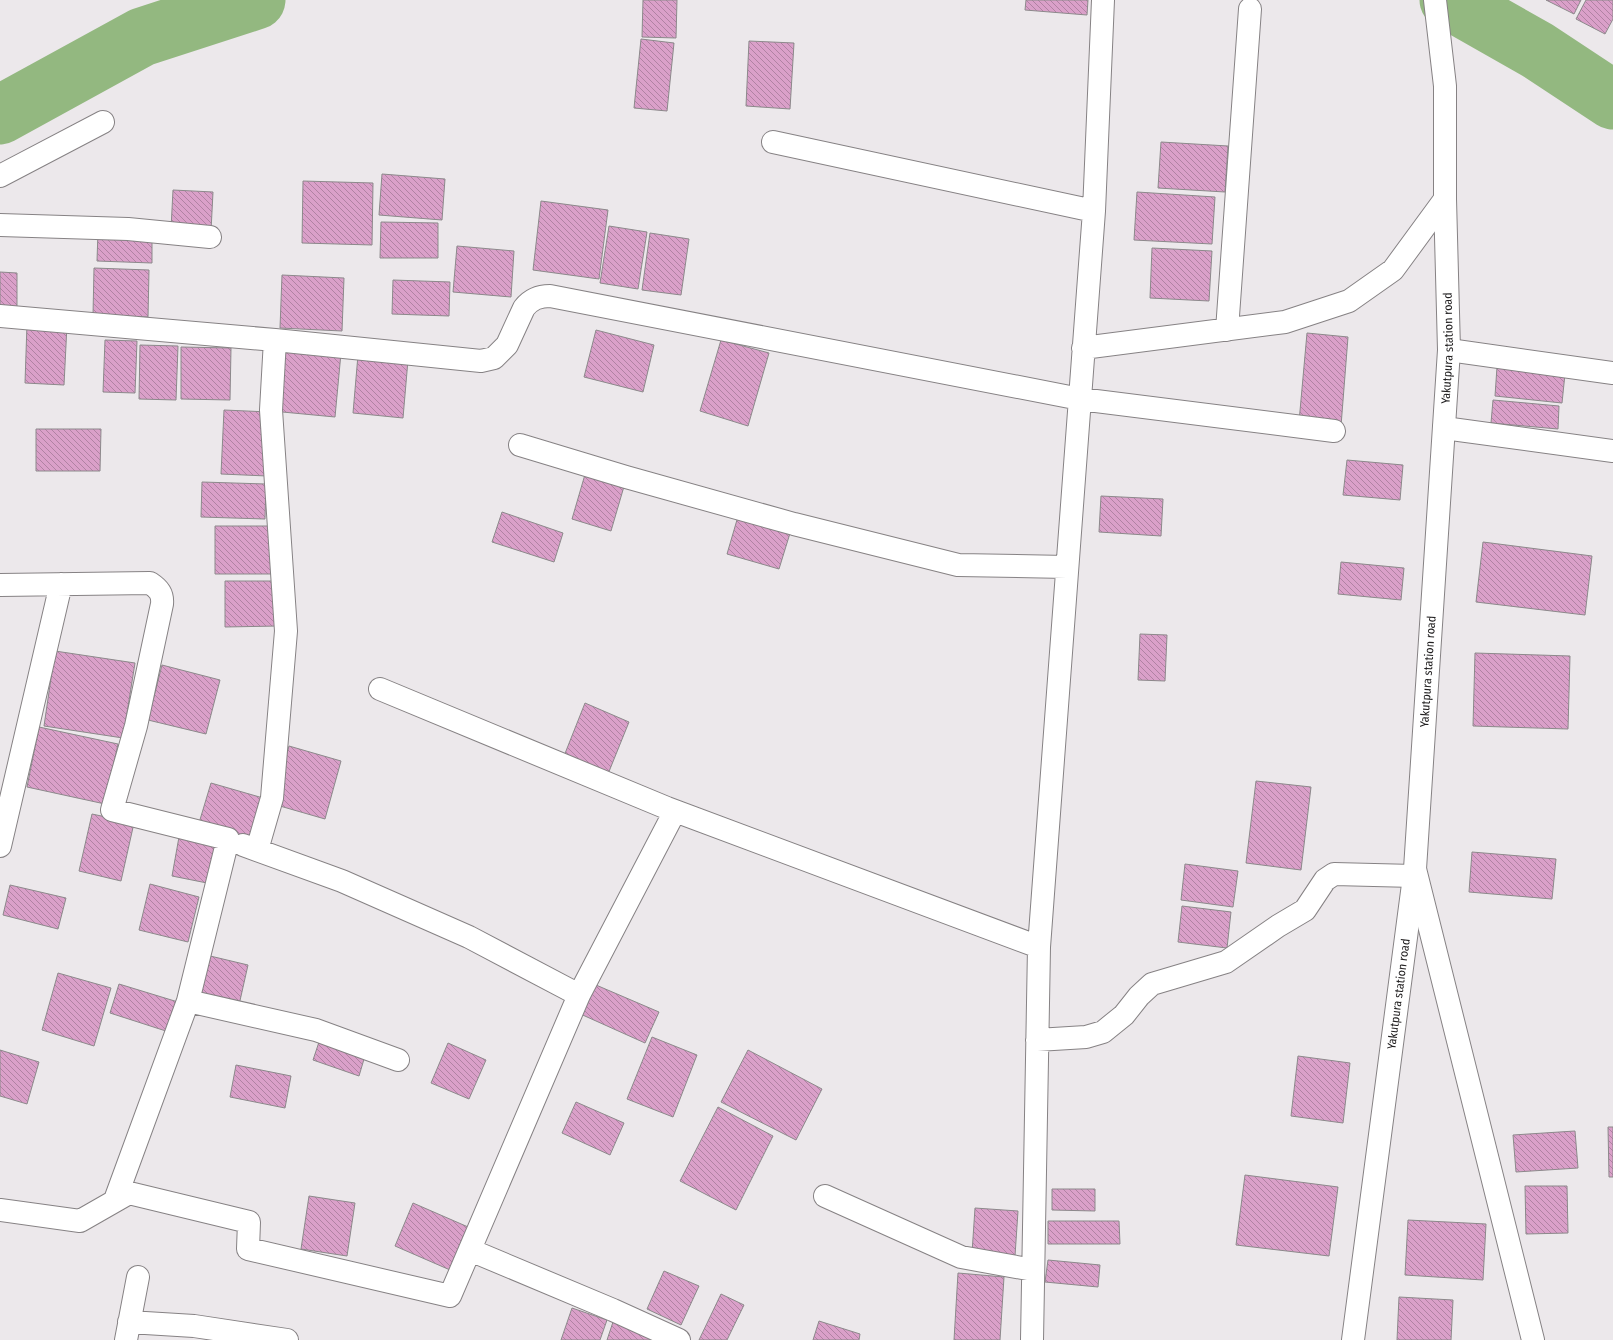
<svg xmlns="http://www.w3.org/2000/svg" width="1613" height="1340" viewBox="0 0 1613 1340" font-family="'Fira Sans Condensed',sans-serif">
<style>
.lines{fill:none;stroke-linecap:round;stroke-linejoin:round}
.river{stroke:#93b880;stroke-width:59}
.building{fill:url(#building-back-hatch);stroke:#8c898b}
.minor-casing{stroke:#868284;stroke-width:24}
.tertiary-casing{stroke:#868284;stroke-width:24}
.minor{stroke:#fff;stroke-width:22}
.tertiary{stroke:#fff;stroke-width:22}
.labels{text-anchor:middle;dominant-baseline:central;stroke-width:3;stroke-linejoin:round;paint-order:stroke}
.street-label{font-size:12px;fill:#222021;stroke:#ece8eb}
</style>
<defs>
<pattern id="building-back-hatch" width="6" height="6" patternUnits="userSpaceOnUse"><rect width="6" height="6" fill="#daa0c9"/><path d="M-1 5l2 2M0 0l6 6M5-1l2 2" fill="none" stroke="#b082a3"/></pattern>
</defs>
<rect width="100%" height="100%" fill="#ece8eb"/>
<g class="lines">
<path class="river" d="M 1449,0 L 1537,50 L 1613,100
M 0,115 L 142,37 L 256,0"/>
</g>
<path class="building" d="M 643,0 L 677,0 L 676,38 L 642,37 Z
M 1026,0 L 1088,0 L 1087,15 L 1025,10 Z
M 1546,0 L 1581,0 L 1574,14 Z
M 1586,0 L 1613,0 L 1613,19 L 1605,34 L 1576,19 Z
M 641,39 L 674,43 L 667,111 L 634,108 Z
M 749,41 L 794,43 L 790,109 L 746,106 Z
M 1161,142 L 1228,146 L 1225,192 L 1158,188 Z
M 382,174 L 445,179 L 442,220 L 379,215 Z
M 303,181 L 373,183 L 372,245 L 302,243 Z
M 173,190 L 213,192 L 211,231 L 171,229 Z
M 1137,192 L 1215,197 L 1212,244 L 1134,240 Z
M 541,201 L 608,210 L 599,279 L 533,270 Z
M 381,222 L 438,223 L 438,258 L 380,258 Z
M 609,226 L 647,232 L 638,289 L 600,283 Z
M 98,232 L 152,234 L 152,263 L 97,261 Z
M 650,233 L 689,239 L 681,295 L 642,290 Z
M 457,246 L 514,251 L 511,297 L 453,292 Z
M 1152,248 L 1212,251 L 1209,301 L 1150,298 Z
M 94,268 L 149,270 L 148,317 L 93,315 Z
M 0,272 L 17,273 L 17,307 L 0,307 Z
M 282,275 L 344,278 L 342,331 L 280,328 Z
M 393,280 L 450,282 L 449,316 L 392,314 Z
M 27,324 L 67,325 L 64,385 L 25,383 Z
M 596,330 L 654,345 L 643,392 L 584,377 Z
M 1307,333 L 1348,337 L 1341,426 L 1299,422 Z
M 105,340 L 137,341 L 135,393 L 103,392 Z
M 721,340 L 769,353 L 748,426 L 700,411 Z
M 140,345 L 178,346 L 176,400 L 139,399 Z
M 181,347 L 231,348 L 230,400 L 181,399 Z
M 278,347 L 341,353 L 335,417 L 272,411 Z
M 358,355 L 408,360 L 403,418 L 353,413 Z
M 1497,367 L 1565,374 L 1562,403 L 1495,396 Z
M 1493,400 L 1559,406 L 1558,429 L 1491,423 Z
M 224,410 L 269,412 L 267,476 L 221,474 Z
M 36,429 L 101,429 L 100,471 L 36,471 Z
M 1347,460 L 1403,465 L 1400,500 L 1343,495 Z
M 586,471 L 625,483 L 611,531 L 572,519 Z
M 202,482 L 266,484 L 265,519 L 201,517 Z
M 1101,496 L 1163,499 L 1161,536 L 1099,532 Z
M 502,512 L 563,533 L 554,562 L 492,542 Z
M 739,513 L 791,530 L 779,569 L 727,554 Z
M 215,526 L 275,526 L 274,574 L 215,574 Z
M 1483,542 L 1592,556 L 1585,615 L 1476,602 Z
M 1341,562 L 1404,568 L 1401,600 L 1338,594 Z
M 225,581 L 278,581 L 278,626 L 225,627 Z
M 1140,634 L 1167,635 L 1165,681 L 1138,680 Z
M 55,651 L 135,663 L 123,738 L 44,726 Z
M 1475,653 L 1570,656 L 1568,729 L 1473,726 Z
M 162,665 L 220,680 L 206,734 L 148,720 Z
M 585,703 L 629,722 L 608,774 L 564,756 Z
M 39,727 L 118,744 L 105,804 L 27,787 Z
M 289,746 L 341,761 L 325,819 L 273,804 Z
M 1256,781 L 1311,787 L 1301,870 L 1246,863 Z
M 211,783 L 270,800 L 258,840 L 199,823 Z
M 92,814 L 134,823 L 121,881 L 79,871 Z
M 179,837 L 219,845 L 212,884 L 172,876 Z
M 1472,852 L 1556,859 L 1552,899 L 1469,892 Z
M 1185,864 L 1238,871 L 1233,907 L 1181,900 Z
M 150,884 L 199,897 L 188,942 L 139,930 Z
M 10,885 L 66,898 L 58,929 L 3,915 Z
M 1182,906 L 1231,912 L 1227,948 L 1178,942 Z
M 206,955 L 248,965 L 239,1005 L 196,995 Z
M 58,973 L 111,988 L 94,1046 L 42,1030 Z
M 589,982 L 659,1012 L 645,1043 L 576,1012 Z
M 119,984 L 178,1002 L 169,1032 L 110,1013 Z
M 322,1033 L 367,1049 L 359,1076 L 313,1060 Z
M 652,1037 L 697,1055 L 673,1117 L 627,1099 Z
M 448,1043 L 486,1060 L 469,1099 L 431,1083 Z
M 0,1050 L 39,1062 L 27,1104 L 0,1096 Z
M 748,1050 L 822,1089 L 796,1140 L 721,1102 Z
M 1298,1056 L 1350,1063 L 1343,1123 L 1291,1116 Z
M 236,1065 L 291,1076 L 285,1108 L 230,1097 Z
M 576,1102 L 624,1123 L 610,1155 L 562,1133 Z
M 718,1107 L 773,1136 L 736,1210 L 680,1181 Z
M 1608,1127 L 1613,1127 L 1613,1177 L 1609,1177 Z
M 1575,1131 L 1578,1168 L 1516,1172 L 1513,1135 Z
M 1245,1175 L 1338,1187 L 1329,1256 L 1236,1245 Z
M 1525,1186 L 1567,1186 L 1568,1233 L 1526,1234 Z
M 1052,1189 L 1095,1189 L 1095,1211 L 1052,1210 Z
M 309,1196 L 355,1203 L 347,1256 L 301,1249 Z
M 413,1203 L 475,1230 L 457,1273 L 395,1246 Z
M 975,1208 L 1018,1211 L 1015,1256 L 972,1253 Z
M 1408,1220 L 1486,1224 L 1483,1280 L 1405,1275 Z
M 1048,1221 L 1119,1221 L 1120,1244 L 1048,1244 Z
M 1048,1260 L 1100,1265 L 1098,1287 L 1045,1282 Z
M 664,1271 L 699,1286 L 681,1325 L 647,1309 Z
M 958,1273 L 1004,1277 L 1000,1340 L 954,1340 Z
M 721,1294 L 744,1305 L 727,1340 L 699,1340 Z
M 1399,1297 L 1453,1300 L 1451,1340 L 1397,1340 Z
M 572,1308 L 607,1320 L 600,1340 L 561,1340 Z
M 819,1321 L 860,1334 L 859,1340 L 813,1340 Z
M 613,1322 L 658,1336 L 657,1340 L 607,1340 Z"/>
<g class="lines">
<g class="minor-casing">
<path id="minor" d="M 773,142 L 1094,211
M 0,176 L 103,122
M 0,225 L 128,229 L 210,237
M 0,316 L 275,340 L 481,361 L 494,358 L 507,345 L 524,308 C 531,299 539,296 550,296 L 1080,399 L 1334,431
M 1227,330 L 1250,9
M 1083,348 L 1285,322 L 1349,301 L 1393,270 L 1445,199
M 1449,350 L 1613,373
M 1444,428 L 1613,451
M 520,445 L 626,477 L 794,524 L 958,565 L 1067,567
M 0,585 L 150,583 C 159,589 163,594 162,604 L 136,726 L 112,810 L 228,839 L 188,1001 L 115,1200
M 380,689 L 667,808 L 1039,947
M 243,845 L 342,881 L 469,937 L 579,995
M 0,846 L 61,584
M 257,850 L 272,798 L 286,631 L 271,410 L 275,340
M 1415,869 L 1533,1340
M 188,1001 L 316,1030 L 398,1060
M 1037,1040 L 1086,1037 L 1103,1032 L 1124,1015 L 1139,996 L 1152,984 L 1226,962 L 1278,926 L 1305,910 L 1325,880 L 1334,874 L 1414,876
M 825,1196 L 961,1257 L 1033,1270
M 0,1210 L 80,1221 L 129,1193 L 249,1222 L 248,1249 L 450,1296 L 579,995 L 675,811
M 470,1250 L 613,1310 L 679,1340
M 129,1322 L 194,1326 L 287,1340
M 126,1340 L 138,1277
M 1032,1340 L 1039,947 L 1094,211 L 1103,0"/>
</g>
<g class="tertiary-casing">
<g id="tertiary">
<path id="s1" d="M 1353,1340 L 1415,869 L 1449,350 L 1445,199 L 1445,86 L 1435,0"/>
</g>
</g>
<use href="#minor" class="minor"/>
<use href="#tertiary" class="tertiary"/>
</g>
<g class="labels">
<g class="street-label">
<text stroke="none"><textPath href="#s1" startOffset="997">Yakutpura station road</textPath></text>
<text stroke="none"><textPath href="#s1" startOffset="673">Yakutpura station road</textPath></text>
<text stroke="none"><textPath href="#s1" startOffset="349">Yakutpura station road</textPath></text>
</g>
</g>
</svg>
